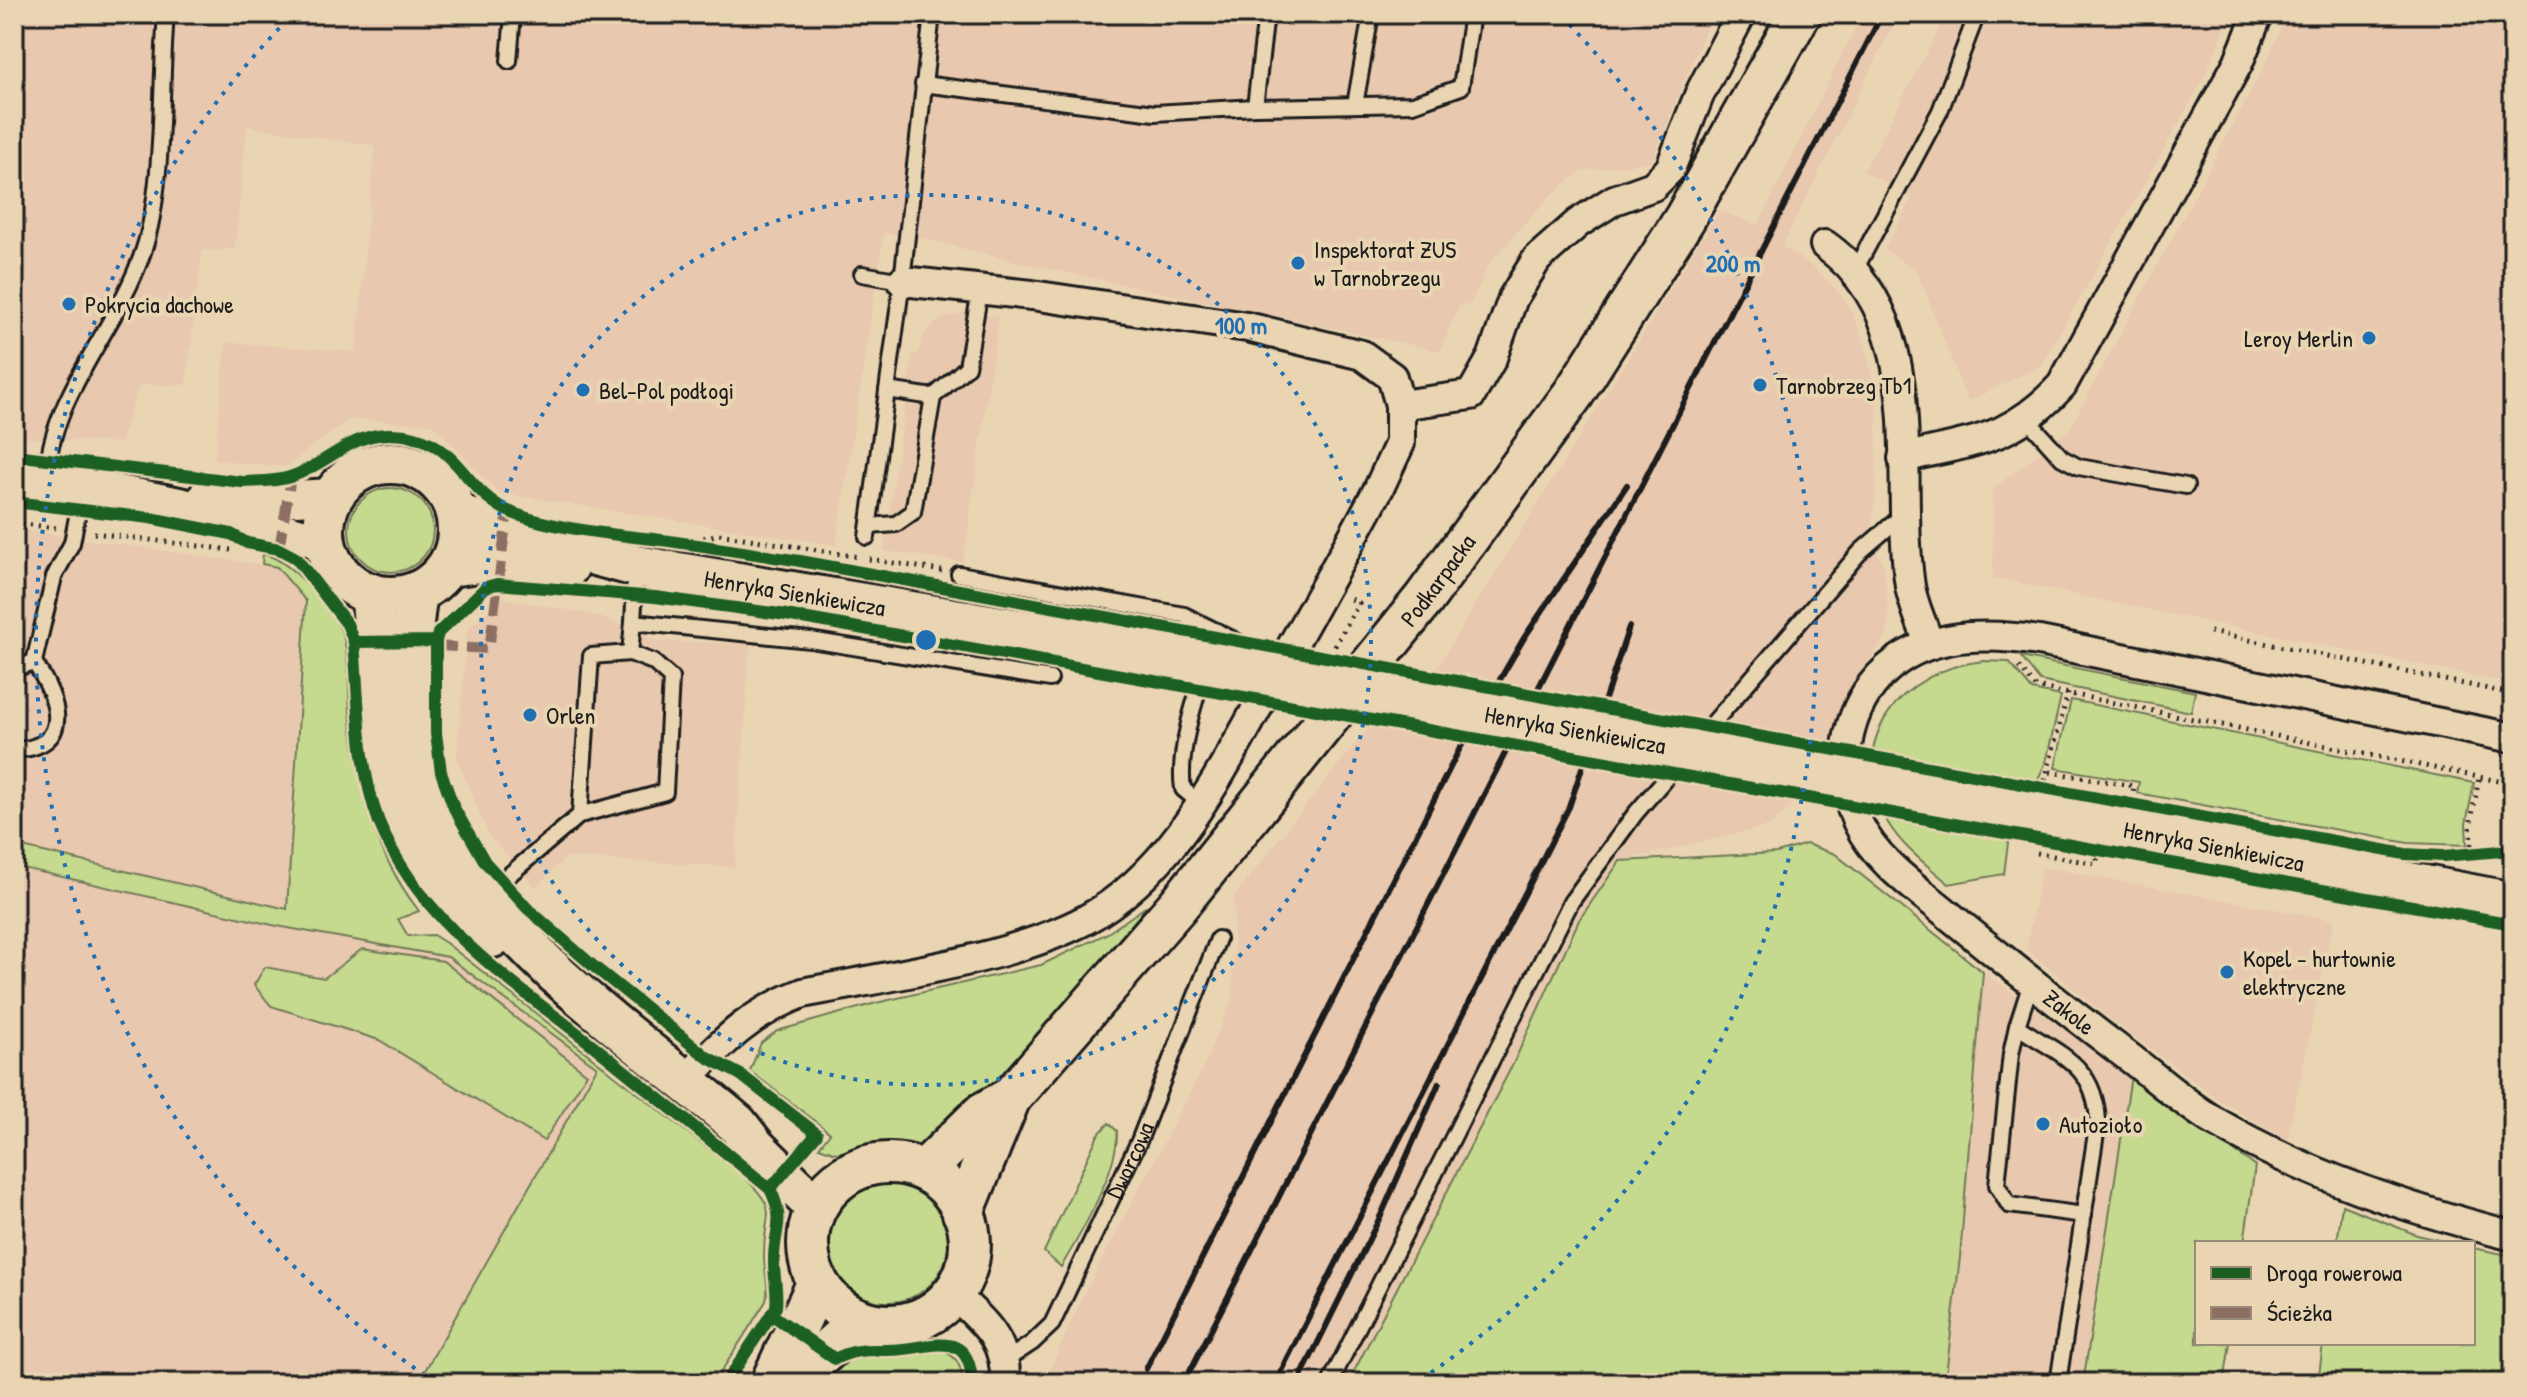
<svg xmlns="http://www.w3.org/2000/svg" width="2527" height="1397" viewBox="0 0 2527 1397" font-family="'Patrick Hand',sans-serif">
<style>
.built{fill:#e8c8ae}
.green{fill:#c5d98f;stroke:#707a56;stroke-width:2}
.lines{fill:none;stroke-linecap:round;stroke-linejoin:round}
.service-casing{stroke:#1c1c1c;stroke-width:20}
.minor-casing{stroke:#1c1c1c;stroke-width:34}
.tertiary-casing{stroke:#1c1c1c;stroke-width:40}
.secondary-casing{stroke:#1c1c1c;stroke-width:46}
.path{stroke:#1c1c1c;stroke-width:5;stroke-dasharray:2 6;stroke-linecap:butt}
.service{stroke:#ead5b3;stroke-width:14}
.minor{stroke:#ead5b3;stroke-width:28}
.tertiary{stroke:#ead5b3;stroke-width:34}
.secondary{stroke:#ead5b3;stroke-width:40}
.rail{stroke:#1c1c1c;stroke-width:6}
.secondary-bridge-casing{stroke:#1c1c1c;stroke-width:46;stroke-linecap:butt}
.secondary-bridge{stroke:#ead5b3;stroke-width:40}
.quiet{stroke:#8d6e63;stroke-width:10;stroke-dasharray:20 10;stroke-linecap:butt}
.cycleway-casing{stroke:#ead5b3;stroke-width:17}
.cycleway{stroke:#1b5e20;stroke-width:12}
.ring{fill:none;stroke:#1f6fb2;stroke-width:4;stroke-dasharray:4 8}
.poi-dot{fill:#1f6fb2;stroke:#ead5b3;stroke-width:3}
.labels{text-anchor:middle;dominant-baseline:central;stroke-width:8;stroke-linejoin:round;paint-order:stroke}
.poi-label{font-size:24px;fill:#1c1c1c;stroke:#ead5b3;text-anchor:start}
.street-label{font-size:24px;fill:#1c1c1c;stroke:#ead5b3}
.centre{fill:#1f6fb2;stroke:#ead5b3;stroke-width:4}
.ring-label{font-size:24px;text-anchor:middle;font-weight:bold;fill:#1f6fb2;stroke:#ead5b3;stroke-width:8;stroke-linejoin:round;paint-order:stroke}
</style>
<rect width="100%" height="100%" fill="#ead5b3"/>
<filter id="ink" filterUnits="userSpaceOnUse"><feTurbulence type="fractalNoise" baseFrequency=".0125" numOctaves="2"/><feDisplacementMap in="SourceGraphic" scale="16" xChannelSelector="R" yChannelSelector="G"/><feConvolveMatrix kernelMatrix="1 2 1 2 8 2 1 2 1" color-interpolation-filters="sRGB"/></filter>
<g filter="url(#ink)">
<path class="built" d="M 14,14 L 1712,14 L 1651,162 L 1581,171 L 1549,197 L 1490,262 L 1470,305 L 1460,304 L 1440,351 L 1008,260 L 927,239 L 884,233 L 836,545 L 499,493 L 432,424 L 349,419 L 285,467 L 215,460 L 226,342 L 356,352 L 375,146 L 247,126 L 235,249 L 202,251 L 186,385 L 139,385 L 120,443 L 14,437 Z
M 1862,14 L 1899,14 L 1782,246 L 1815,268 L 1846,301 L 1865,343 L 1877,405 L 1876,493 L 1870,533 L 1883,564 L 1888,608 L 1887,636 L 1850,686 L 1818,780 L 1770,826 L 1620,861 L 1579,920 L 1514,1062 L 1348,1383 L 1044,1383 L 1085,1292 L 1202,1070 L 1233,996 L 1234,896 L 1409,676 L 1429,680 L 1719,211 L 1758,225 Z
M 1947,14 L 2231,14 L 2203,80 L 2042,365 L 1968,402 L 1917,271 L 1884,250 L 1912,199 L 1864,171 Z
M 2287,14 L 2513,14 L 2513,684 L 1993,578 L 1993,489 L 2070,428 L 2265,65 Z
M 962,313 L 999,316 L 963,562 L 884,551 L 912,355 L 917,355 L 924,334 L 940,319 Z
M 14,529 L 277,567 L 306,600 L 287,910 L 14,845 Z
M 503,598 L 595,615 L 657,641 L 750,644 L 735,867 L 566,857 L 536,887 L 489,836 L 457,758 L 467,629 Z
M 14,866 L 277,926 L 448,957 L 597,1067 L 418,1383 L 14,1383 Z
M 2042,867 L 2334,920 L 2287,1141 L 2225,1104 L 2106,1016 L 2026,949 Z
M 1983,972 L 2131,1076 L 2083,1383 L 1945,1383 L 1960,1257 Z"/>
<path class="green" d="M349 530a42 42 0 1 1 84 0a42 42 0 1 1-84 0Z
M 263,554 C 290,560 328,603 340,628 C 350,647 348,690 350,712 C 357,785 374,853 419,911 L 398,919 L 408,936 L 433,935 L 446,943 L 741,1174 C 783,1214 763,1209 764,1257 C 764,1273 770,1285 766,1301 L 714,1383 L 418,1383 L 597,1067 L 448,957 L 277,926 L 14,866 L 14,845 L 287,909 L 306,601 L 277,567 L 262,564 Z
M 2021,657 L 2195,692 L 2191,712 L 2040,681 Z
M 1984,661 L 2009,662 L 2032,690 L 2061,696 L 2046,762 L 2008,843 L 2004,874 L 1949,884 C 1927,865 1903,848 1888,823 C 1842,742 1900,669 1984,661 Z
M 2071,700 L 2474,783 L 2466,824 L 2467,845 L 2408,843 L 2137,793 L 2139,782 L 2055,768 Z
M 1806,844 L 1835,854 L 1983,972 L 1960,1257 L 1945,1383 L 1348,1383 L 1514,1062 L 1579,920 L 1620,861 L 1777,853 Z
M 1148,905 L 1004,1077 L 924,1147 L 877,1146 L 836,1153 L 819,1147 L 830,1133 L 750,1071 L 761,1043 L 777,1031 L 876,1003 L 1041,965 L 1108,933 Z
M 362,949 L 443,961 L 587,1074 L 544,1141 L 379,1040 L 271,1006 L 254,985 L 265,967 L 324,978 Z
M 2131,1076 L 2255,1166 L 2244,1243 L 2197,1243 L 2197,1343 L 2230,1343 L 2224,1383 L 2083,1383 Z
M 1109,1123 L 1117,1131 C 1119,1169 1081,1234 1061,1267 L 1044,1252 L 1098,1135 Z
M828 1242a60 60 0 1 1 120 0a60 60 0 1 1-120 0Z
M 2342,1205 L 2417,1235 L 2452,1243 L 2337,1243 Z
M 2473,1248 L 2513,1256 L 2513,1383 L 2318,1383 L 2323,1343 L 2473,1343 Z
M 936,1349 C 956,1354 961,1363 963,1383 L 802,1383 L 816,1365 L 832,1375 L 854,1356 L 913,1354 Z"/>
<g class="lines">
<g class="service-casing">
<g id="service">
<path d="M 509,61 L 513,14"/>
<path d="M 923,84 L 1155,113 L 1255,107 L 1266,14"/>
<path d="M 1355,105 L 1371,14"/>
<path d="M 1255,107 L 1413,104 L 1461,87 L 1472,14"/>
<path d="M 1855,270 L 1940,111 L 1977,14"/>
<path d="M 862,274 L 902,281"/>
<path d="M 887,390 L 933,397"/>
<path d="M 2027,419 L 2062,458 L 2079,467 L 2186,486"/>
<path d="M 46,482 C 50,394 116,332 143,252 C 165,188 160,83 166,14"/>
<path d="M 869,526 L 896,524 L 913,512 L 933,397 L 967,367 L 980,290"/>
<path d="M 867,537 L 902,281 L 932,14"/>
<path d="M 636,567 L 633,622 L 810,640 L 1050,679"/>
<path d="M 959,574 L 1184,615 L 1276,661"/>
<path d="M 14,669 L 34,662"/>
<path d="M 14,750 C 77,747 57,697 34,662 L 54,577 L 72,543 L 83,486"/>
<path d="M 1202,805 L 1183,789 C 1176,744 1204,675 1217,631"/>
<path d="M 580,815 L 665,792 L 671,678 L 653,662 L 630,653"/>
<path d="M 484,896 L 580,815 L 591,656 L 630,653 L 633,622"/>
<path d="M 2031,983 L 2017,1026 C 2059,1055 2094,1063 2098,1120 L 2058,1383"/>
<path d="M 2017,1026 L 2011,1054 L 1997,1185 L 2009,1205 L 2084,1215"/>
<path id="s1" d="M 1006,1360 L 1032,1343 L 1052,1324 L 1139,1141 L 1218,939"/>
<path d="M 1330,1383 L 1571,902 L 1635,814 L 1861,551 L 1905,513"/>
</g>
</g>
<g class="minor-casing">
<g id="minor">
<path d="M 1825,245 C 1933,322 1893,473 1910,586 C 1913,605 1923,625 1929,644"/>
<path d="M 902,281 L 1032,295 L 1247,327 L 1362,355 L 1392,377 L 1400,405"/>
<path d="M 1903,458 C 1973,441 2011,441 2062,385 L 2238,63 L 2258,14"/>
<path id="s2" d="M 2513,738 L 2039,641 C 1980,632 1913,632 1872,685 C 1843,724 1837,779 1858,823 C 1877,863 1918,889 1951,917 C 2007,963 2064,1008 2122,1052 C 2152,1074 2182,1102 2214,1121 C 2308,1176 2409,1209 2513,1236"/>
<path d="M 685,1080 C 725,1040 749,1014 803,993 C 887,976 1010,960 1085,920 C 1170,874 1216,781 1261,701 C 1301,630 1341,560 1379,488 L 1400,443 L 1400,405 L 1471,395 L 1492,358 L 1513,298 L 1537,259 L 1578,223 L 1614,200 L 1653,186 L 1670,169 L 1700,93 L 1741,14"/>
<path d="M 954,1294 C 984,1323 1007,1339 1005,1383"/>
</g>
</g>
<g class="tertiary-casing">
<path id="tertiary" d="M 14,478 C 121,490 223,512 325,543
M 207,495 L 276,499 L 333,496"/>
</g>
<g class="secondary-casing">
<g id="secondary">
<circle cx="391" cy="530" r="67"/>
<path id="s3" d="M 457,513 L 487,526 L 636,566 L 1032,632"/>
<path d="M 449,566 L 480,562 L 568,567"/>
<path d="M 417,592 C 407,658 403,760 431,822 C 437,836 449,850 458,862 C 529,968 641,1043 737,1124 L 755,1147 L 815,1206"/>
<path d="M 371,594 L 391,775 L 412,840 L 448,900 L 492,937"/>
<path id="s4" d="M 2049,814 L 2513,903"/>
<circle cx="889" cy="1244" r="81"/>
<path id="s5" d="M 925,1170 L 983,1113 L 1010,1098 L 1179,904 L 1424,599 L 1574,393 L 1685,218 L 1800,14"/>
<path d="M 963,1213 L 1010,1098"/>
<path d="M 771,1383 L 817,1284"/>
<path d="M 791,1383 L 860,1320"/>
</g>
</g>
<path class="path" d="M 14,523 L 57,528
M 94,533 L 231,550
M 696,540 L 719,534 L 859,557
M 869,559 L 942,571
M 2210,632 L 2513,694
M 1331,653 L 1359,603 L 1351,599
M 2019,667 L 2036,687 L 2513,784
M 2050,772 L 2134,786 L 2132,798
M 2045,780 L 2068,693
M 2037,853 L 2096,864 L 2098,855
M 2472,853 L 2470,826 L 2479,778
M 1141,1383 L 1142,1382"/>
<use href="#service" class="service"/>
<use href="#minor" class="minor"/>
<use href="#tertiary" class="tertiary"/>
<use href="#secondary" class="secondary"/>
<path class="rail" d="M 1146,1369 L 1459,750 L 1524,638 L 1627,485
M 1184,1383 L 1882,14
M 1275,1383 L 1569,807 L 1629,627
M 1298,1383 L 1383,1211 L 1439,1083"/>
<g class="secondary-bridge-casing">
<g id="secondary-bridge">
<path id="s6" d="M 1032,632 L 2049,814"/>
</g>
</g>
<use href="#secondary-bridge" class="secondary-bridge"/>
<path class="quiet" d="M 279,549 L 291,477
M 436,646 L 489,649 L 508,511"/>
<g class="cycleway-casing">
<path id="cycleway" d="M 14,455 L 242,482 C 257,481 275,482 290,477 C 325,466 349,434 389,434 C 457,434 458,485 506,510 C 543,528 619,535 661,540 C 708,546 754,554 800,561 L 2405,854 L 2443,856 L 2513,850
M 14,502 L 150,518 L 231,534 L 247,543 L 279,549 L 296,558 L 347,624 L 354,642 L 436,641 L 438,633 L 486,587 L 497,584 L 655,597 L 780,614 L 2513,924
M 436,641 L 436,733 L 441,772 L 454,808 L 485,862 L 527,908 L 592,965 L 707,1057 L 741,1075 L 817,1134 L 770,1189
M 354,642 C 359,700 358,767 379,822 C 419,922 514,983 595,1047 C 653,1094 712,1141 770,1189 C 787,1223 773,1229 774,1263 C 774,1278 778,1291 776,1307 L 726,1383
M 771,1314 L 835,1359 C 859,1346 877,1352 903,1349 C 939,1345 970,1332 972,1383"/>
</g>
<use href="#cycleway" class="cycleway"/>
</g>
</g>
<g class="ring">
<circle cx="926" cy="640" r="445"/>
<path d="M435 1382A890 890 0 0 1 291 16M1561 16A890 890 0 0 1 1417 1382"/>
</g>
<g class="poi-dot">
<circle cx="1298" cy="263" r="8"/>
<circle cx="69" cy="304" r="8"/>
<circle cx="2369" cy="338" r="8"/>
<circle cx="1760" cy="385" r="8"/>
<circle cx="583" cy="390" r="8"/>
<circle cx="530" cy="715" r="8"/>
<circle cx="2227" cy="972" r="8"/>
<circle cx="2043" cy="1124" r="8"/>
</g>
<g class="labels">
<g class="poi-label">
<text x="1314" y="249">Inspektorat ZUS<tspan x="1314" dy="28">w Tarnobrzegu</tspan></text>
<text x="85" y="304">Pokrycia dachowe</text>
<text x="2353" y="338" text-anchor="end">Leroy Merlin</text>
<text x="1776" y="385">Tarnobrzeg Tb1</text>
<text x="599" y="390">Bel-Pol podłogi</text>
<text x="546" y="715">Orlen</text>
<text x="2243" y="958">Kopel - hurtownie<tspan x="2243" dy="28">elektryczne</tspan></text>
<text x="2059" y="1124">Autozioło</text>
</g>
<g class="street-label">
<text stroke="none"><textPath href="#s5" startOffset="784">Podkarpacka</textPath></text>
<text stroke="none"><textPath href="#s3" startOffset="348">Henryka Sienkiewicza</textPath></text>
<text stroke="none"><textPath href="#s6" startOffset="552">Henryka Sienkiewicza</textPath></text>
<text stroke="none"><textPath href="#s4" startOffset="168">Henryka Sienkiewicza</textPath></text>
<text stroke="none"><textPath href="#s2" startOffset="1096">Zakole</textPath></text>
<text stroke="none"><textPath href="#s1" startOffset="240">Dworcowa</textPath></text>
</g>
</g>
<circle cx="926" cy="640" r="12" class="centre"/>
<g class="ring-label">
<text x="1733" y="272">200 m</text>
<text x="1241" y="334">100 m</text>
</g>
<rect width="2527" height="1397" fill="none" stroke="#ead5b3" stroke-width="48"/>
<rect x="24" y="24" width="2479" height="1349" fill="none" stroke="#1c1c1c" stroke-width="3" filter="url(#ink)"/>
<rect x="2195" y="1241" width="280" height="104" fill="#ead5b3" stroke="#988b77" stroke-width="2"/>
<rect x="2211" y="1267" width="40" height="12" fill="#1b5e20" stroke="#988b77" stroke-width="2"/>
<text x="2267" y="1281" font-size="24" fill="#1c1c1c">Droga rowerowa</text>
<rect x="2211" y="1307" width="40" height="12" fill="#8d6e63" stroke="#988b77" stroke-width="2"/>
<text x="2267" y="1321" font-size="24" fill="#1c1c1c">Ścieżka</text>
</svg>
